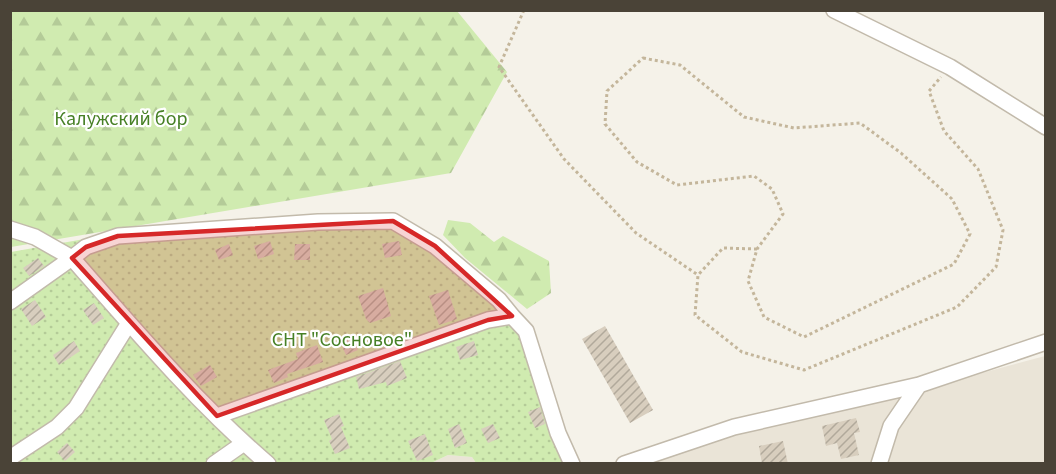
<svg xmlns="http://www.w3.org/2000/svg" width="1056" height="474" viewBox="0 0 1056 474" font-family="'Source Sans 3',sans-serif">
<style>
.residential{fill:#eae4d7}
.grass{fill:url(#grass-dots)}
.forest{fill:url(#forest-firs)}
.building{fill:url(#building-hatch)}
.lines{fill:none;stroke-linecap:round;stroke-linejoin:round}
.minor-casing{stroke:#c2baab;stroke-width:18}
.path{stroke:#c4b69b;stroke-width:3;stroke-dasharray:3 3;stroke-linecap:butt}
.minor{stroke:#fff;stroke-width:15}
.marked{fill:#d62828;fill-opacity:0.2;stroke:#d62828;stroke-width:4.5;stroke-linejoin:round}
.labels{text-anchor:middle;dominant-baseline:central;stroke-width:4.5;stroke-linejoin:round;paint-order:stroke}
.park-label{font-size:20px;fill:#478026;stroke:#fff}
</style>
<defs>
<pattern id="grass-dots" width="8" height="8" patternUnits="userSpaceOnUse" patternTransform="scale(1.5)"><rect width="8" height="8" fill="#d0ebb0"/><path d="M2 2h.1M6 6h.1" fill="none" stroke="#b4cb98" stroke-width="1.8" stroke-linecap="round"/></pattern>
<pattern id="forest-firs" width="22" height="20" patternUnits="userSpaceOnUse" patternTransform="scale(1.5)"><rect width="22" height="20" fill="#d0ebb0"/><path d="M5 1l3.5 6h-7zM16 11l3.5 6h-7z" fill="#b4cb98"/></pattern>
<pattern id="building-hatch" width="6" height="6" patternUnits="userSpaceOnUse" patternTransform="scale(1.5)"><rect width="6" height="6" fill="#d8cebe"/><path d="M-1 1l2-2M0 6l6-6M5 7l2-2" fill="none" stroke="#b1a99b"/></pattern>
</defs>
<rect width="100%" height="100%" fill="#f5f2e9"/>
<path class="residential" d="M 1045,356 L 1045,463 L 642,464 L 725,437 L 956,380 Z
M 448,455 L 472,457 L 476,463 L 429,464 Z"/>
<path class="grass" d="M 408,223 L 515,309 L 565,463 L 476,463 L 472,457 L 448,455 L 429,464 L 11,464 L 11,252 L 90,238 Z"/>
<path class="forest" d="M 11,11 L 457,11 L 507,72 L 451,173 L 11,247 Z
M 448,220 L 470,223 L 494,242 L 503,236 L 549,261 L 551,293 L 527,309 L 465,258 L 443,235 Z"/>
<path class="building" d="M 270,241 L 274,254 L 258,259 L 254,246 Z
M 399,241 L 402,255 L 385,258 L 382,244 Z
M 229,244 L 233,255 L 219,260 L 215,250 Z
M 295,244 L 310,244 L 310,260 L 294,260 Z
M 38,258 L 44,266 L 29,276 L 23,268 Z
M 383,288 L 391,316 L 370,323 L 366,319 L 358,296 Z
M 448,290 L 457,319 L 439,325 L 429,296 Z
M 35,300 L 46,317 L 32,326 L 21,309 Z
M 94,303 L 104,318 L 93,325 L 83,310 Z
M 605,326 L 653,410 L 630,423 L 582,339 Z
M 352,335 L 358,350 L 346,355 L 339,340 Z
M 74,341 L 80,351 L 59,365 L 53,355 Z
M 474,341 L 478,355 L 460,360 L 456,347 Z
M 317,345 L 323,362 L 287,374 L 288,377 L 274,383 L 268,370 L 298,359 L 296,353 Z
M 400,361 L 407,378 L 387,386 L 386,382 L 359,389 L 356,377 Z
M 210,365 L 217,377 L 201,386 L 193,375 Z
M 540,407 L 545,424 L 535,428 L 528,412 Z
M 339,414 L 344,426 L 341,427 L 350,448 L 335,454 L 329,441 L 332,439 L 324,420 Z
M 856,418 L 860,432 L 854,433 L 859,455 L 841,459 L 837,443 L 826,446 L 822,426 Z
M 459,424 L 467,443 L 455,448 L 448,429 Z
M 493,424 L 500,438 L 488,443 L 481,429 Z
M 425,434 L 433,455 L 417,461 L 408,441 Z
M 783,441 L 788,464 L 762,464 L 759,446 Z
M 67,443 L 75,452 L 65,461 L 57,452 Z"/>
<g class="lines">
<g class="minor-casing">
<path id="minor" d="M 834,10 L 950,67 L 1046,127
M 10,229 L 35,237 L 72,258 L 86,247 L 118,236 L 318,222 L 393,221 L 435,246 L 499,300 L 512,316
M 10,302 L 72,258 C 135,330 196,402 268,464
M 217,416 L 488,320 L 512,316 L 526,331 L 558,433 L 572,464
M 10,458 L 57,427 L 76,408 L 129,323
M 214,464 L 244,443
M 624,464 L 734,427 L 919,385 L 1046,342
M 879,464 L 891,426 L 919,385"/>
</g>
<path class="path" d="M 524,10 L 499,67 L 564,159 L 636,233 L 698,275
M 643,58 L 680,65 L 744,117 L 794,128 L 860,123 L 901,153 L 952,199 L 970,234 L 954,264 L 804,337 L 764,317 L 748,281 L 757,249 L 783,214 L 772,189 L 754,176 L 677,185 L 637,162 L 605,124 L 607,91 Z
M 757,249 L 723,248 L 698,275 L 695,315 L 742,352 L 804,370 L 957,307 L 996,267 L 1003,230 L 978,169 L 944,131 L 929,91 L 941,77"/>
<use href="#minor" class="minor"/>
</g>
<path class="marked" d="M 393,221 L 435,246 L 512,316 L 488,320 L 217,416 L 72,258 L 86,247 L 118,236 Z"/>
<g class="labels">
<g class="park-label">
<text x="121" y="119">Калужский бор</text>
<text x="342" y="340">СНТ "Сосновое"</text>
</g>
</g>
<rect width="1056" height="474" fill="none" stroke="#4a4337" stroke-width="24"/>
</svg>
